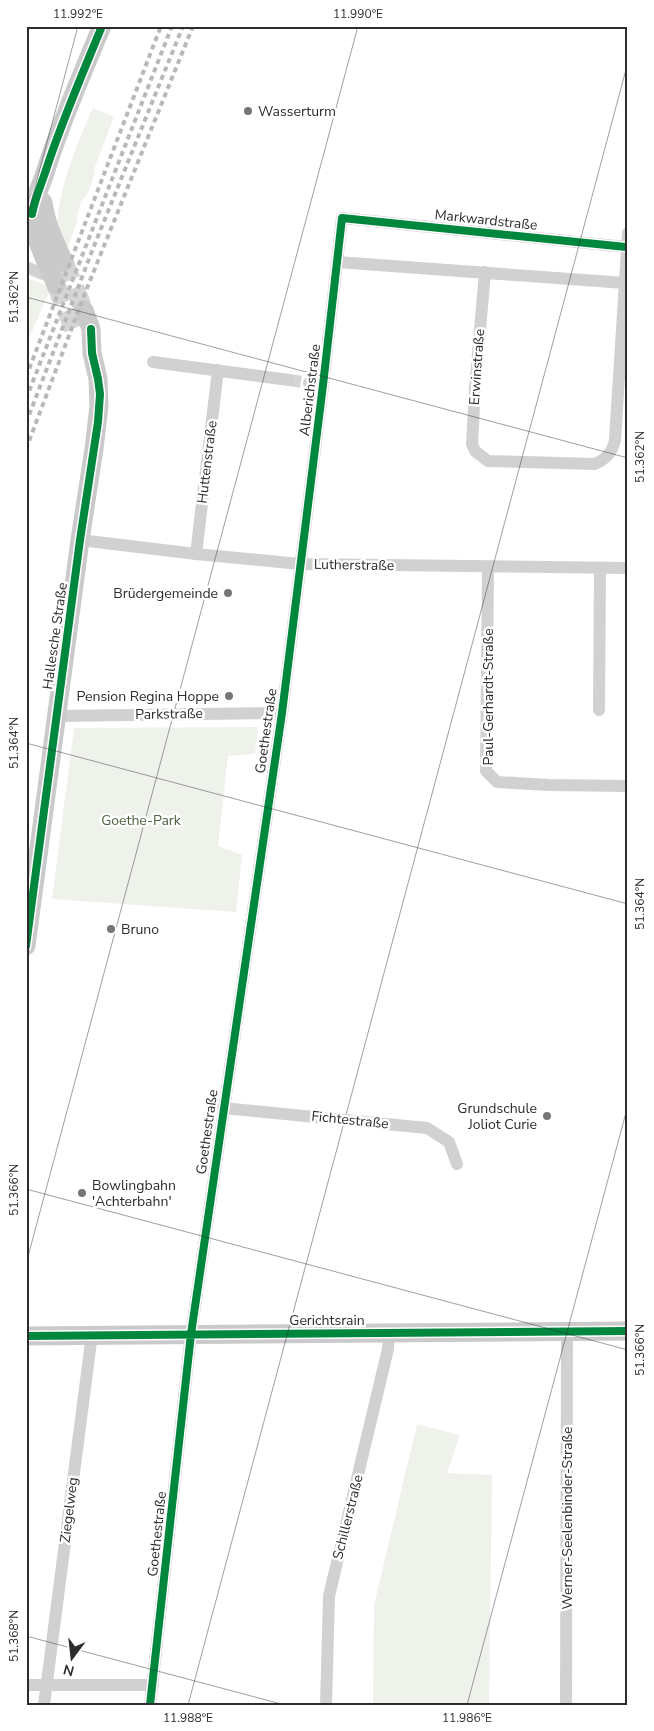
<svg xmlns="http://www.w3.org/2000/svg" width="654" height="1731" viewBox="0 0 654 1731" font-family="'Nunito Sans',sans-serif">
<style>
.green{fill:#eff2eb}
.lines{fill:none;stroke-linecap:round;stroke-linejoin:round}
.street-tunnel{stroke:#d5d5d5;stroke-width:12;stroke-dasharray:12 6;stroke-linecap:butt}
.secondary-tunnel{stroke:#d5d5d5;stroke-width:19;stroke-dasharray:19 9;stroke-linecap:butt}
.street{stroke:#d1d1d1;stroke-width:12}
.secondary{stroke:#cacaca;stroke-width:19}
.rail{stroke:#b8b8b8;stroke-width:4;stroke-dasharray:5 4;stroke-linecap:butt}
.cycleway-casing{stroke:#fff;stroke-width:11}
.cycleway{stroke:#00873e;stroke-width:8}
.ticks{fill:none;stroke:#2c2c2c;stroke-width:1;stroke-opacity:0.45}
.poi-dot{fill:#767676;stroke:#fff;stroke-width:2}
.labels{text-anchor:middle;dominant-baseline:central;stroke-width:5;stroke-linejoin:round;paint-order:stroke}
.poi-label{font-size:14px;fill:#2c2c2c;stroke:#fff;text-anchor:start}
.street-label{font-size:14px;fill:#2c2c2c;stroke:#fff}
.park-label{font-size:14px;fill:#4f623f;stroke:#fff}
.neatline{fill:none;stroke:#2c2c2c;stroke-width:2}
.ticks-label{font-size:12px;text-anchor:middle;fill:#2c2c2c}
</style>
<rect width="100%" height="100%" fill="#fff"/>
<path class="green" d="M 93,108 L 114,117 L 95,167 L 94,176 L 87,195 L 81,201 L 78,212 L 77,222 L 67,250 C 64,244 59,235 58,228 C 55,196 79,138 93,108 Z
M 26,278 L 44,284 L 50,290 L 26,345 Z
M 258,727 L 255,754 L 228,756 L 218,846 L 242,855 L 236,912 L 52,899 L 74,728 Z
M 417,1424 L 460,1435 L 447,1473 L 492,1475 L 489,1705 L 373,1705 L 374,1605 Z"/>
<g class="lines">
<path class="street-tunnel" d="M 289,380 L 309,383"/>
<path class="secondary-tunnel" d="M 64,262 L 84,310
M 56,285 L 75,332"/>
<path class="street" d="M 337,262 L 625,283
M 26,267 L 43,274 L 51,274
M 485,272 L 475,388 L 472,444 L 475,451 L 488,461 L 595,464 C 607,458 612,453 615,440 L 628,233
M 153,362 L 289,380
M 309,383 L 323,385
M 80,540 L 196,554 L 300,564 L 628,568
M 196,554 L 218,370
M 488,567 L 486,771 L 497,782 L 549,785 L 628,786
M 599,710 L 600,568
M 57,716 L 282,713
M 223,1108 L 427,1128 L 449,1142 L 457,1164
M 26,1685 L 153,1685
M 44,1705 L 92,1334
M 150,1705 L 191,1334 L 282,713 L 323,385 L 342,218 L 626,247
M 326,1705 L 329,1596 L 388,1349 L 389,1332
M 566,1705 L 567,1332"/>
<path class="secondary" d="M 43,202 C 46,224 55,243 64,262
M 56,285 C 48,266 31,232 32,212 C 33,200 40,188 44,176 C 60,125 81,76 102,26
M 26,946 L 80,540 L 94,449 L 99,406 L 98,379 L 92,353 L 91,329 L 84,310
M 26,1336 L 628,1331"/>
<path class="rail" d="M 26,377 L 161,26
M 26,399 L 172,26
M 26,423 L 94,246 L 183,26
M 26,449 L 87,288 L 193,26"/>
<g class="cycleway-casing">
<path id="cycleway" d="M 32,214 C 35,199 40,187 45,173 C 61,123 82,75 102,26
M 26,946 L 80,540 L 98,422 L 100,394 L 98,379 L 92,353 L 91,329
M 26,1336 L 628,1331
M 150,1705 L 191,1334 L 282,713 L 323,385 L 342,218 L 626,247"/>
</g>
<use href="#cycleway" class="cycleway"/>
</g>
<path class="ticks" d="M 26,221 L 78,26M 26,297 L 628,458M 26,743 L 628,904M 26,1189 L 628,1350M 26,1264 L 358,26M 26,1636 L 285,1705M 188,1705 L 628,62M 467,1705 L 628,1105"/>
<g class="poi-dot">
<circle cx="248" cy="111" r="5"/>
<circle cx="228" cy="593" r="5"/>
<circle cx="229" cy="696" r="5"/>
<circle cx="111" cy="929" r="5"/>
<circle cx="547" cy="1116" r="5"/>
<circle cx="82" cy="1193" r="5"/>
</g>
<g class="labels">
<g class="poi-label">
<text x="258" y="111">Wasserturm</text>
<text x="218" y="593" text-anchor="end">Brüdergemeinde</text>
<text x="219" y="696" text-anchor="end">Pension Regina Hoppe</text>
<text x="121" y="929">Bruno</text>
<text x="537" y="1108" text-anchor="end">Grundschule<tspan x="537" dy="16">Joliot Curie</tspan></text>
<text x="92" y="1185">Bowlingbahn<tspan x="92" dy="16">'Achterbahn'</tspan></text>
</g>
<g class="street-label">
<text transform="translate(486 220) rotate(6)">Markwardstraße</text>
<text transform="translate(477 367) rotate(-86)">Erwinstraße</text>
<text transform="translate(310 390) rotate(-83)">Alberichstraße</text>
<text transform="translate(207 462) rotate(-83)">Huttenstraße</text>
<text transform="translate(354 565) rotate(1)">Lutherstraße</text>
<text transform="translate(55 636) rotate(-82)">Hallesche Straße</text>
<text transform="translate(488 697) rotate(-90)">Paul-Gerhardt-Straße</text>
<text transform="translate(169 714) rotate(-1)">Parkstraße</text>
<text transform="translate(266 731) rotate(-82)">Goethestraße</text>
<text transform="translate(350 1120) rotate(6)">Fichtestraße</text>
<text transform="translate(207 1132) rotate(-82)">Goethestraße</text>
<text x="327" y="1320">Gerichtsrain</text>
<text transform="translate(69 1510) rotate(-83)">Ziegelweg</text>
<text transform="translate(348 1517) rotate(-76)">Schillerstraße</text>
<text transform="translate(567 1518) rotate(-90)">Werner-Seelenbinder-Straße</text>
<text transform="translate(157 1534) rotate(-84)">Goethestraße</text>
</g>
<g class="park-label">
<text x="141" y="820">Goethe-Park</text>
</g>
</g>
<rect width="654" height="1731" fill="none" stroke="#ffffff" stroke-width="55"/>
<g transform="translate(72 1658) rotate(195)" stroke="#ffffff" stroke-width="4" paint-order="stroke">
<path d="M0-4L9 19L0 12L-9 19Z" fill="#2c2c2c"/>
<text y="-8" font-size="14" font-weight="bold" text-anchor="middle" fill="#2c2c2c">N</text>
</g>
<rect x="28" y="28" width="598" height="1676" class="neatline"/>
<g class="ticks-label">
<text x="78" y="18">11.992°E</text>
<text x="358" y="18">11.990°E</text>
<text transform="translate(14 297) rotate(-90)" y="4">51.362°N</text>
<text transform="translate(640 457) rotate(-90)" y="4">51.362°N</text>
<text transform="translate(14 743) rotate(-90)" y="4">51.364°N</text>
<text transform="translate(640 904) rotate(-90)" y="4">51.364°N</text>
<text transform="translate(14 1190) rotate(-90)" y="4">51.366°N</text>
<text transform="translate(640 1350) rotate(-90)" y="4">51.366°N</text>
<text transform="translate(14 1636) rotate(-90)" y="4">51.368°N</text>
<text x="188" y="1722">11.988°E</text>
<text x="467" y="1722">11.986°E</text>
</g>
</svg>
